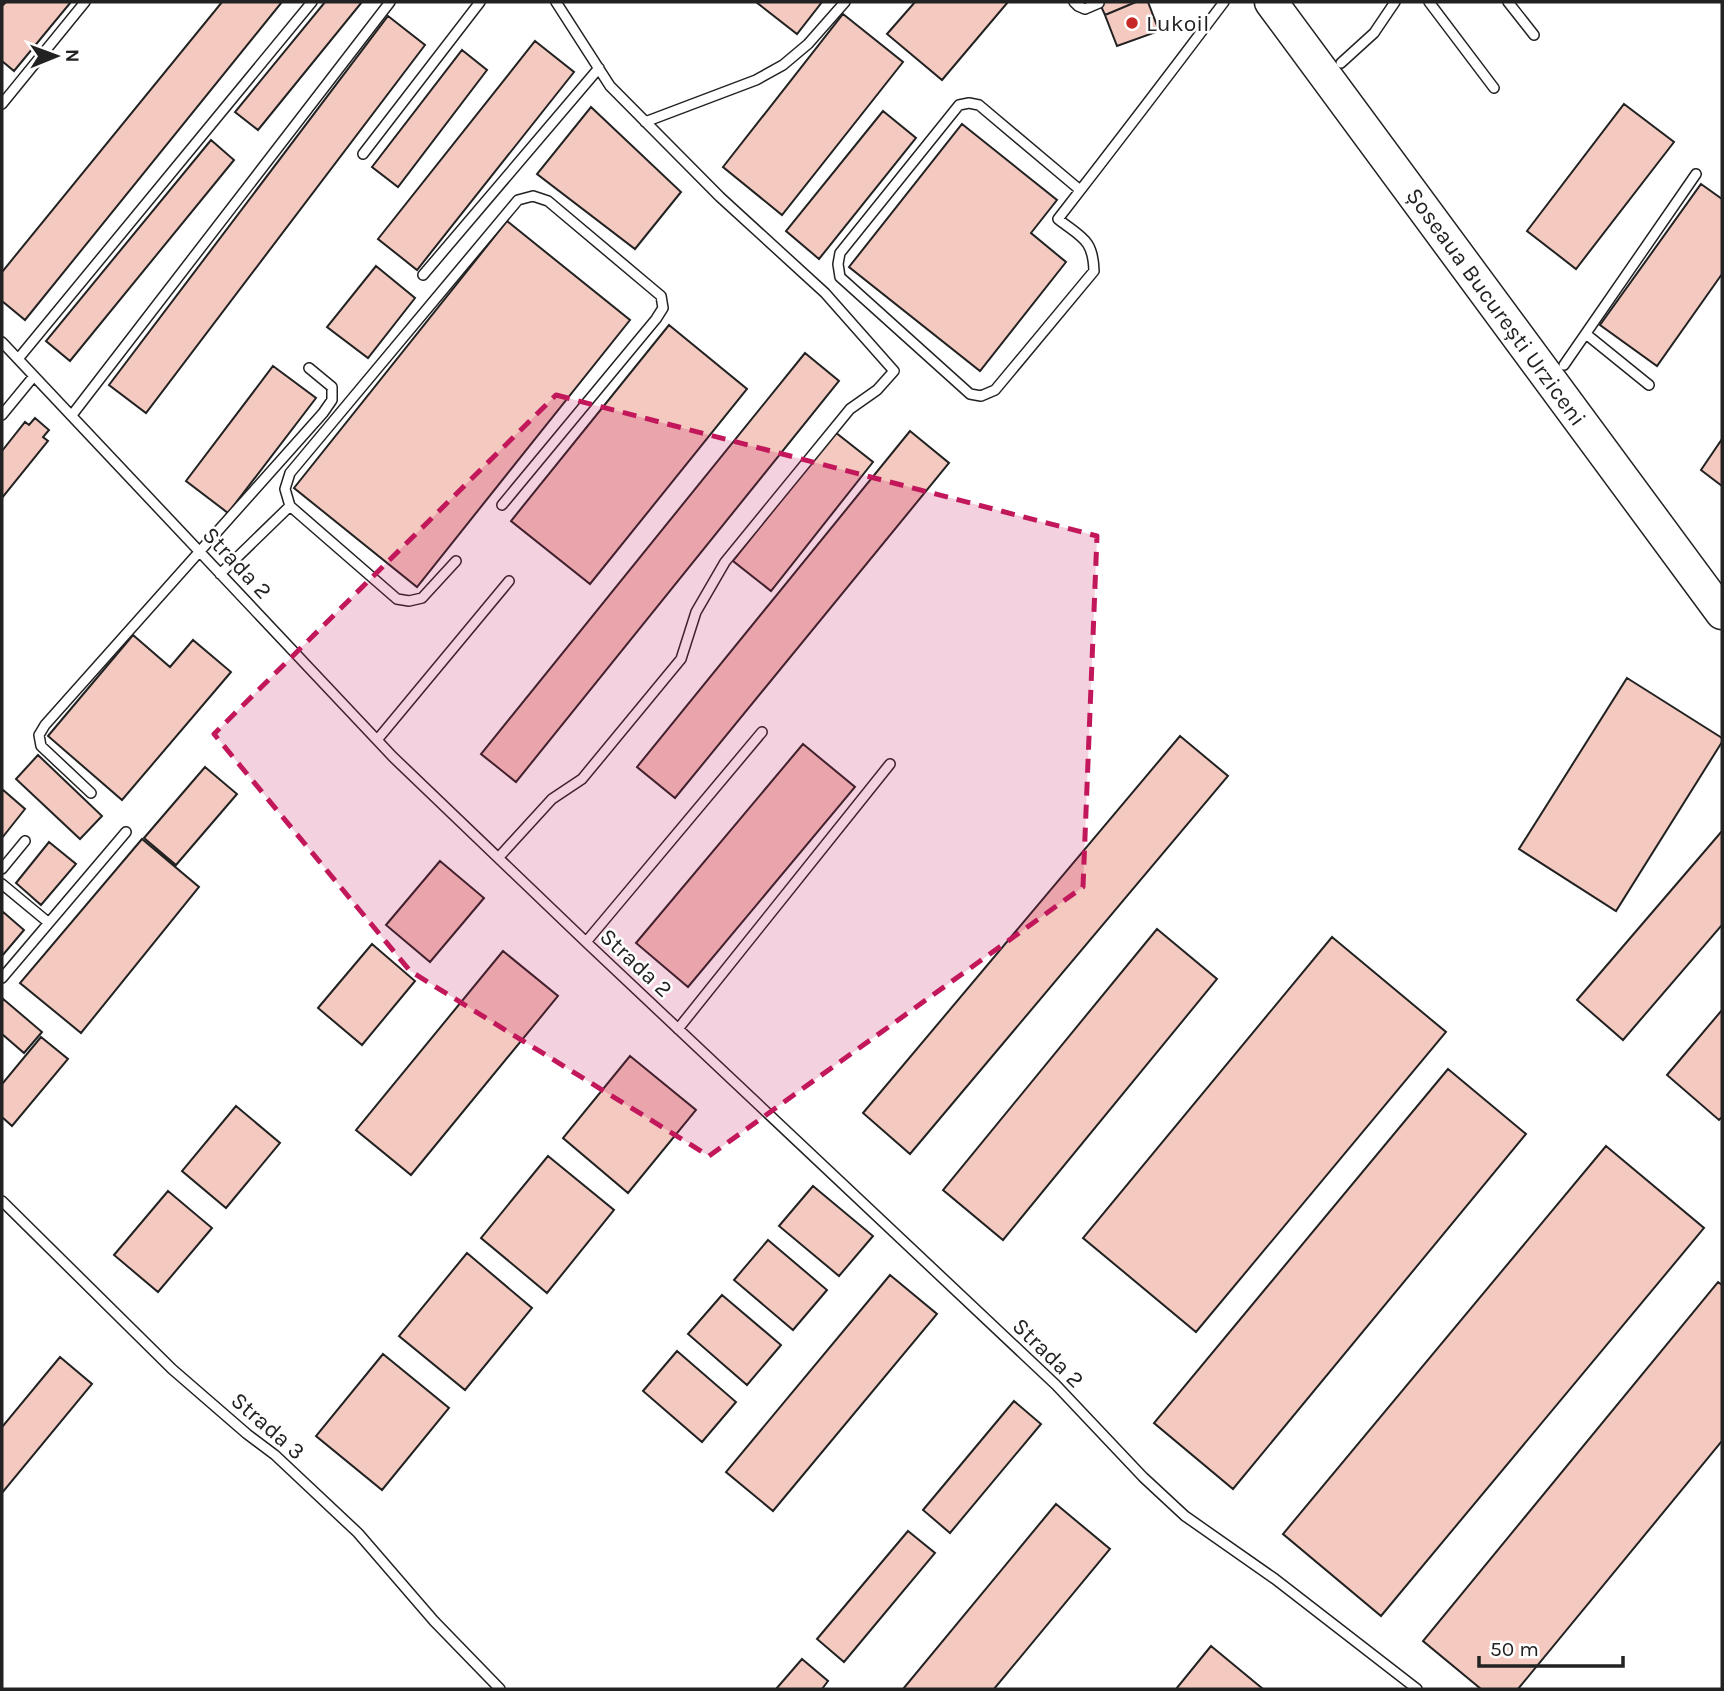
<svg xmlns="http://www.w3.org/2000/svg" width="1724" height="1691" viewBox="0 0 1724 1691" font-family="Karla,sans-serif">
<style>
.building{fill:#f3c9c0;stroke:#222;stroke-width:2}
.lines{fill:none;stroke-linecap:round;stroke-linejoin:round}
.lane-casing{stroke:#222;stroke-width:12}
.highway-casing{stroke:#222;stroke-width:35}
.lane{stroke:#fff;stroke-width:9}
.highway{stroke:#fff;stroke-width:32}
.marked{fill:#c2185b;fill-opacity:0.2;stroke:#c2185b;stroke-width:5;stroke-dasharray:14 9;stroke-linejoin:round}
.poi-dot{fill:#c62828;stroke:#fff;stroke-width:2.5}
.labels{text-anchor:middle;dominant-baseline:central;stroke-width:5;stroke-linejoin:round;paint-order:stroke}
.poi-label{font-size:23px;fill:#222;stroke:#fff;text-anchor:start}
.street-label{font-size:23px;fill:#222;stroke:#fff}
</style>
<rect width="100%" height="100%" fill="#fff"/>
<path class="building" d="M 6,2 L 71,2 L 14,71 L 2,61 L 2,6 Z
M 222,2 L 282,2 L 25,320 L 2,301 L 2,272 Z
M 325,2 L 362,2 L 258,130 L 235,112 Z
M 756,2 L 822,2 L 797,34 Z
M 915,2 L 1008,2 L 942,80 L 887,34 Z
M 1099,2 L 1136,2 L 1105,15 Z
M 1136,2 L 1148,2 L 1159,31 L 1117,46 L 1105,15 Z
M 843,14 L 903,62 L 782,215 L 723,167 Z
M 388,16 L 425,45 L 146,413 L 109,385 Z
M 535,41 L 574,72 L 417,270 L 378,239 Z
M 462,50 L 487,70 L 398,187 L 372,167 Z
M 1624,104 L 1674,142 L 1576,269 L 1527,231 Z
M 591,107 L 681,192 L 635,249 L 537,174 Z
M 883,111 L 916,138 L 819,259 L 786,231 Z
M 962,124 L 1057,200 L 1031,233 L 1066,262 L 980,371 L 849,267 Z
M 211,140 L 234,160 L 70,361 L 46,341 Z
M 1701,184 L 1722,199 L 1722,274 L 1657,366 L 1600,325 Z
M 507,221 L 630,320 L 417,587 L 294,488 Z
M 376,266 L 415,298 L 368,358 L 327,327 Z
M 669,325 L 747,389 L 590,584 L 511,521 Z
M 805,353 L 839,381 L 516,782 L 481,754 Z
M 273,366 L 316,398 L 228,513 L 186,481 Z
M 35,418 L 49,430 L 43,437 L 48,441 L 2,498 L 2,451 L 25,422 L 29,425 Z
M 910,431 L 949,463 L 675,798 L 637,767 Z
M 835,432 L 873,462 L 771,591 L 733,561 Z
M 1722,439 L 1722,486 L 1701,470 Z
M 133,635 L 170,667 L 193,640 L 231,672 L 122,800 L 48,736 Z
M 1627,678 L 1722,738 L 1722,742 L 1616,911 L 1519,849 Z
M 1180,736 L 1228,776 L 910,1154 L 863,1113 Z
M 803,744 L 855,787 L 688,987 L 636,943 Z
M 38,755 L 102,816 L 80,839 L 16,779 Z
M 205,767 L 237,794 L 176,865 L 144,838 Z
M 2,789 L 25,809 L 2,838 Z
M 1722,831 L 1722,925 L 1623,1040 L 1577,1000 Z
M 142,839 L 199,887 L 81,1033 L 20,983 Z
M 49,842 L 76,864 L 41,905 L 16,883 Z
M 440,861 L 484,898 L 430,962 L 386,925 Z
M 2,911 L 24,930 L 2,956 Z
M 1157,929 L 1217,979 L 1003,1240 L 943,1190 Z
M 1332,937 L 1446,1032 L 1196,1332 L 1083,1238 Z
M 372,944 L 415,981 L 362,1045 L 318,1008 Z
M 503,951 L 558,996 L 411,1175 L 356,1130 Z
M 2,998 L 42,1032 L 24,1053 L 2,1034 Z
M 1722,1010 L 1722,1117 L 1719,1120 L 1667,1075 Z
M 41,1037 L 68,1059 L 12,1126 L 2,1117 L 2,1084 Z
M 630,1056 L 696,1110 L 628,1193 L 563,1138 Z
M 1448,1069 L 1526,1134 L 1233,1489 L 1154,1423 Z
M 236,1106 L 280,1143 L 226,1208 L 182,1171 Z
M 1606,1146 L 1704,1228 L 1381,1616 L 1283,1534 Z
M 548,1156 L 614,1210 L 547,1293 L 481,1238 Z
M 813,1186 L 873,1236 L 839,1276 L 779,1226 Z
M 168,1191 L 212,1228 L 158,1292 L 114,1255 Z
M 768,1240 L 827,1290 L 793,1330 L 734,1280 Z
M 467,1253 L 532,1308 L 465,1390 L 399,1336 Z
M 890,1275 L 937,1314 L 773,1511 L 726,1472 Z
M 1718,1282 L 1722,1285 L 1722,1441 L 1518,1689 L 1481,1689 L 1423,1641 Z
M 722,1295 L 781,1345 L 747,1385 L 688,1334 Z
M 677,1351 L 736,1402 L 702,1442 L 643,1391 Z
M 383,1354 L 449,1408 L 382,1490 L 316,1436 Z
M 60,1357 L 92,1384 L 2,1493 L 2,1427 Z
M 1014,1401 L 1041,1424 L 950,1533 L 923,1510 Z
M 1056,1504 L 1110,1549 L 994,1689 L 903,1689 Z
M 908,1531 L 935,1553 L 844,1662 L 817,1639 Z
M 1211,1646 L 1263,1689 L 1176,1689 Z
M 802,1659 L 828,1681 L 822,1689 L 776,1689 Z"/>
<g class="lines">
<g class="lane-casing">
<path id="lane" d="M 1074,2 L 1078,6 L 1085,9 L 1099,3
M 1429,2 L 1494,88
M 1508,2 L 1534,35
M 1341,63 L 1374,33 L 1395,2
M 2,104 L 85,2
M 645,122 L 756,80 L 783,65 L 808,44 L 845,2
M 363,154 L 480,2
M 1080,190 L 979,105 L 969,103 L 959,105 L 840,253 L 838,264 L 840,277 L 970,394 L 981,396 L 995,390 L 1094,271 C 1093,239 1082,238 1058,219 C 1114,147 1169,75 1224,2
M 423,275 L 599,68
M 1586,334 L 1649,385
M 2,342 L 393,757 L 586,942 L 1056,1385 L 1143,1477 L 1185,1516 L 1275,1579 L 1417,1689
M 18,359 L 312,2
M 1564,365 L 1696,174
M 2,415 L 34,376
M 72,415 L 390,2
M 290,506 L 285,489 L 290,473 L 518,200 L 533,196 L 548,201 L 661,296 L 663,308 L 656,319 L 502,505
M 220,574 L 290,506 L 397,599 L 409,601 L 422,598 L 456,561
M 377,740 L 509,581
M 91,793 L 41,746 L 39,735 L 45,725 L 323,413 L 332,400 L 332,387 L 309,368
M 499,857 L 552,799 L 582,779 L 681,659 L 696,612 L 725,562 L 850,409 L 877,390 L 894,371 L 825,293 L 720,197 L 610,86 L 556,2
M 2,869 L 25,841
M 2,884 L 49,923
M 586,942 L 762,732
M 2,978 L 126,832
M 678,1029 L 890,764
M 2,1201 L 172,1369 L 247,1434 L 275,1455 L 358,1533 L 434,1621 L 500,1689"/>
</g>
<g class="highway-casing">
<path id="highway" d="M 1271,2 L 1722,613"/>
</g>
<use href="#lane" class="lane"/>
<use href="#highway" class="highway"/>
</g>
<path class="marked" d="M 556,395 L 1097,536 L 1083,887 L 709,1156 L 410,971 L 214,734 Z"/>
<circle class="poi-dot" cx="1132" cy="23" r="7"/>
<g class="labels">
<g class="poi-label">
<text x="1146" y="23">Lukoil</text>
</g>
<g class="street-label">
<text transform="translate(1496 307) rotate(54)">Șoseaua București Urziceni</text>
<text transform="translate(237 563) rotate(47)">Strada 2</text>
<text transform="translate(636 963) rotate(43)">Strada 2</text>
<text transform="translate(1048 1353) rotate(44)">Strada 2</text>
<text transform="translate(268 1426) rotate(41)">Strada 3</text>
</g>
</g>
<rect width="1724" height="1691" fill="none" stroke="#222222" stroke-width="7"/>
<g transform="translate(56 56) rotate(89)" stroke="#ffffff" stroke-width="5" paint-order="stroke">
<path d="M0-5L12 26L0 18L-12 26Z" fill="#222222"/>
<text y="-10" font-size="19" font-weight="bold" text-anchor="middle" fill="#222222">N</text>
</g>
<path d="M1479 1656v10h144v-10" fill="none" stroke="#222222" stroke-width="3.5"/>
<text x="1490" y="1656" font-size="21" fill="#222222" stroke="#ffffff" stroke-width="5" paint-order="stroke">50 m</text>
</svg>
